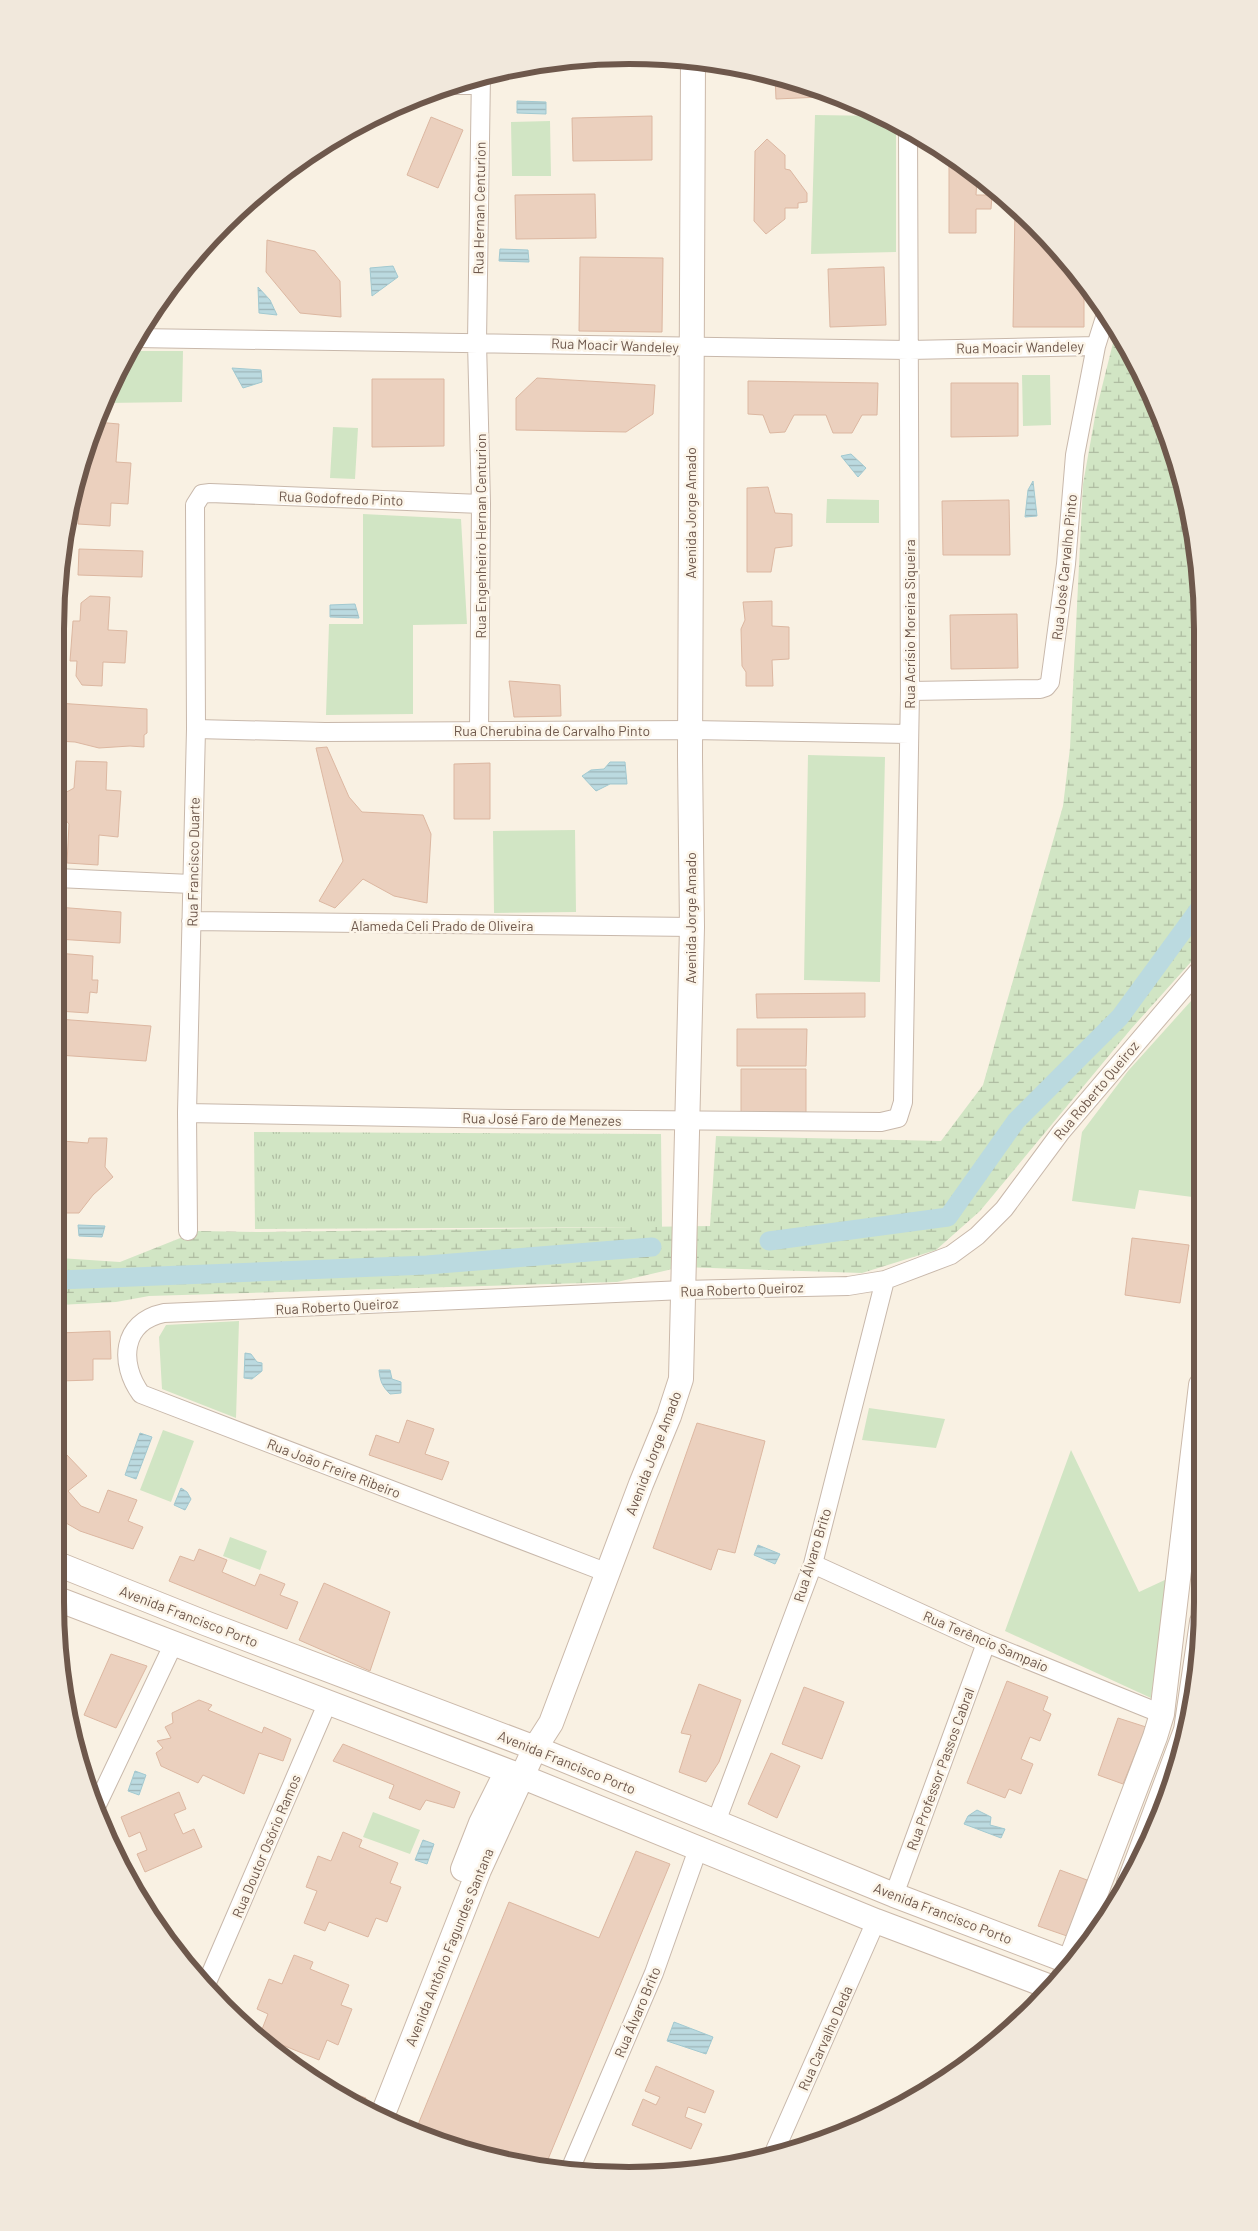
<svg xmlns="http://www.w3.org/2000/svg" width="1258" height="2231" viewBox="0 0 1258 2231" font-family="Barlow,sans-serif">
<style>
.green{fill:#d1e5c4}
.wetland{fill:url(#wetland-marsh)}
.park{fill:url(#park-tufts)}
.water{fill:url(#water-rules);stroke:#a2c9d0}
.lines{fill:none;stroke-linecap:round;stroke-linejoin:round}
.canal{stroke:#bbdae0;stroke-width:19}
.building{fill:#ebd0be;stroke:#dcb7a1}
.street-casing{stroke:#c8b8ab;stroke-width:20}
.secondary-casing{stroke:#cbb9aa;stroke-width:26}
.street{stroke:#fff;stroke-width:18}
.secondary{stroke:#fff;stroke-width:24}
.labels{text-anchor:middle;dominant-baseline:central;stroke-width:5;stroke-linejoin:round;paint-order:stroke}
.street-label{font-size:14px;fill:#6e584c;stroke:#fcf5e9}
.rim{fill:none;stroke:#6e584c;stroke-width:6}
</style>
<defs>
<pattern id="wetland-marsh" width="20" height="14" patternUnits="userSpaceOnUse" patternTransform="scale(1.25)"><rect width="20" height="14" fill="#d1e5c4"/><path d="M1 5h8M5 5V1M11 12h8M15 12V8" fill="none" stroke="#aebca1"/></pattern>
<pattern id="park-tufts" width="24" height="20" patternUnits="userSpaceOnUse" patternTransform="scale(1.25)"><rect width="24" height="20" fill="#d1e5c4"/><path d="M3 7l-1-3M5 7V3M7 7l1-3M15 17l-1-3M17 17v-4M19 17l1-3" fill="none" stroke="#aebca1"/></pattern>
<pattern id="water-rules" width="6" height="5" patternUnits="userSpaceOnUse" patternTransform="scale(1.25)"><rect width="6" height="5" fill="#bbdae0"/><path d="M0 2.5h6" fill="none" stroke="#9cb4b8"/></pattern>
</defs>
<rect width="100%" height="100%" fill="#f9f1e3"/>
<path class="green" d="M 815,115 L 880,116 L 896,123 L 896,252 L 811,254 Z
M 550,121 L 551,176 L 512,176 L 511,122 Z
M 128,351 L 183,351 L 182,402 L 104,403 Z
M 1022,375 L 1050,375 L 1051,425 L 1023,426 Z
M 333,427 L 358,428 L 355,479 L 330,478 Z
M 827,499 L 879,500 L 879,523 L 826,523 Z
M 363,514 L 461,519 L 467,624 L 413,625 L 413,714 L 326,715 L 329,624 L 363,624 Z
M 808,755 L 885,757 L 880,982 L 804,980 Z
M 575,830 L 576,912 L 494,913 L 493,831 Z
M 1200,991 L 1200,1198 L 1139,1190 L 1135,1209 L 1072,1201 L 1082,1132 L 1128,1071 Z
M 239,1321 L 236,1418 L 162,1389 L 159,1337 L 166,1325 Z
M 869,1408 L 945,1419 L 936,1448 L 862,1440 Z
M 163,1430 L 194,1441 L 171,1502 L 140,1490 Z
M 1071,1450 L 1139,1592 L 1167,1579 L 1151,1698 L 1005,1631 Z
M 230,1537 L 267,1551 L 260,1570 L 223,1556 Z
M 373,1812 L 420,1830 L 410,1854 L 363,1837 Z"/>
<path class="wetland" d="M 1116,331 L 1172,444 L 1198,554 L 1199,953 L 1131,1029 L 980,1211 L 936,1250 L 862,1273 L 681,1267 L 617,1282 L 149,1296 L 116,1302 L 59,1305 L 59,1258 L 120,1262 L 198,1231 L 259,1232 L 710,1226 L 716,1136 L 941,1141 L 983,1085 L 1063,806 L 1070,748 L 1083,484 L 1096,411 Z"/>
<path class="park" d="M 254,1132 L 661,1134 L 662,1227 L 255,1229 Z"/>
<path class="water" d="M 517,101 L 546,102 L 546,114 L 517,113 Z
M 500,249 L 528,250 L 529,262 L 499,261 Z
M 393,266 L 398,277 L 372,296 L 370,268 Z
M 258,287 L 270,300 L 277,315 L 259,313 Z
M 232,368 L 261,370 L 262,382 L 243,388 Z
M 851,454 L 866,468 L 858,477 L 841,456 Z
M 1033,481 L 1037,516 L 1025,517 L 1028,490 Z
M 355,604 L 359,618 L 330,617 L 330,605 Z
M 610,762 L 625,762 L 627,784 L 610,784 L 596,791 L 582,776 L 591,770 L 604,769 Z
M 78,1225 L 105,1226 L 102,1237 L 79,1236 Z
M 245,1353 L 251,1354 L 257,1362 L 262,1363 L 262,1371 L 252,1379 L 244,1378 Z
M 379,1370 L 390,1370 L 392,1379 L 401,1382 L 401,1393 L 390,1394 C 382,1386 380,1381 379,1370 Z
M 140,1433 L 152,1437 L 136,1479 L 125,1475 Z
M 181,1488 L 187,1492 L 191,1499 L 185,1510 L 174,1505 Z
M 758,1545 L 780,1554 L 775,1564 L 754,1555 Z
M 135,1771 L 146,1775 L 139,1795 L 128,1791 Z
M 977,1810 L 991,1817 L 990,1825 L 1005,1829 L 1001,1838 L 964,1824 L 968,1816 Z
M 423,1840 L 434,1844 L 427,1864 L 415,1860 Z
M 674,2022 L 713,2037 L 706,2054 L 667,2041 Z"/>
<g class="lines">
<path class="canal" d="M 769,1241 L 948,1217 L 1016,1121 L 1120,1017 L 1199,909
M 59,1280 L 427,1265 L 652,1247"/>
</g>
<path class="building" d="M 775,76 L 814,86 L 821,89 L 821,97 L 776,99 Z
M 652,116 L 652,160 L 573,161 L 572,118 Z
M 431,117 L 463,130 L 438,188 L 407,175 Z
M 767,139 L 785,155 L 785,169 L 790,170 L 807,193 L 807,202 L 798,203 L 798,208 L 785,208 L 785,219 L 766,234 L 754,221 L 755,151 Z
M 949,157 L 977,178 L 976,195 L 992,195 L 991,209 L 976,209 L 976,233 L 949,233 Z
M 296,163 L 258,201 L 254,197 L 280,173 Z
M 595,194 L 596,238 L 516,239 L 515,195 Z
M 1015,208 L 1035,223 L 1084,284 L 1084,327 L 1013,327 Z
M 267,240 L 315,251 L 340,281 L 341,317 L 300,313 L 266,272 Z
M 580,257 L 663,258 L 662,332 L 579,331 Z
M 884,267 L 886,325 L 830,327 L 828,269 Z
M 537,378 L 655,385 L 653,414 L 626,432 L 516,430 L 516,398 Z
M 372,379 L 444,379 L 444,446 L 372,447 Z
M 748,381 L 878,383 L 877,415 L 862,415 L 852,433 L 833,433 L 826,415 L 794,415 L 785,432 L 770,433 L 763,415 L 748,414 Z
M 951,383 L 1018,383 L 1018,436 L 951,437 Z
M 96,422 L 119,424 L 116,462 L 131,463 L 128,504 L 111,503 L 110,526 L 78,524 L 82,461 L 85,445 Z
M 768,487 L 775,513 L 792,514 L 792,546 L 775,548 L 771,572 L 747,572 L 747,488 Z
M 1009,500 L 1010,555 L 943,555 L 942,501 Z
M 79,549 L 143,551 L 142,577 L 78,575 Z
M 90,596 L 110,597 L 108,630 L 127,631 L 125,663 L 103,662 L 102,686 L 82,685 L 76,676 L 77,661 L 70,661 L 73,621 L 80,621 L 81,603 Z
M 772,601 L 772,626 L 789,627 L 789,659 L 772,660 L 773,686 L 746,686 L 746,672 L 742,666 L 741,629 L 745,620 L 743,602 Z
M 1017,614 L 1018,668 L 951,669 L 950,615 Z
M 509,681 L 560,685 L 561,716 L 514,717 Z
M 57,703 L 147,709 L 147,733 L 144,735 L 144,747 L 130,746 L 99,748 L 75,742 L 57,741 Z
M 327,747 L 349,797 L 362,812 L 423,815 L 431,834 L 427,903 L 394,896 L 363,879 L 335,908 L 319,901 L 343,861 L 316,748 Z
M 76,761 L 107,762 L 106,790 L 121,791 L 118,837 L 99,835 L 98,865 L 67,863 L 69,824 L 62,816 L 63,794 L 74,788 Z
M 490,763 L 490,819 L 454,819 L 454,764 Z
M 57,907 L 121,912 L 120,943 L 57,939 Z
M 57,953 L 93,956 L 92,980 L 98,980 L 97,993 L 90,992 L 88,1013 L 58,1011 Z
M 865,993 L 865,1017 L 757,1018 L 756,994 Z
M 58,1019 L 151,1026 L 146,1061 L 58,1055 Z
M 737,1029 L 807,1029 L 806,1066 L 737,1066 Z
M 741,1069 L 806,1069 L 806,1113 L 741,1113 Z
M 58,1136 L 62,1141 L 88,1143 L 89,1138 L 107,1138 L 105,1167 L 113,1177 L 93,1195 L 79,1213 L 58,1213 Z
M 1132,1238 L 1189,1245 L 1180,1303 L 1125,1295 Z
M 110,1331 L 111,1359 L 93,1359 L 93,1380 L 59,1381 L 59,1333 Z
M 407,1420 L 434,1429 L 425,1454 L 449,1462 L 442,1480 L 369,1455 L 376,1435 L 399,1443 Z
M 697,1423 L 765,1441 L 735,1553 L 718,1549 L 711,1570 L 653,1548 Z
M 67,1455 L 87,1476 L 68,1491 L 81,1506 L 99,1513 L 108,1490 L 137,1500 L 128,1521 L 143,1527 L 133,1549 L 80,1531 L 59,1519 L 59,1461 Z
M 199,1549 L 227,1560 L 222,1572 L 255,1586 L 260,1574 L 285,1584 L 280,1595 L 298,1602 L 287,1629 L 169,1581 L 180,1556 L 194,1561 Z
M 324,1583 L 390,1612 L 370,1671 L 299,1640 Z
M 111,1654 L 147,1666 L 116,1728 L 84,1715 Z
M 1007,1681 L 1048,1697 L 1043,1710 L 1051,1714 L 1040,1741 L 1030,1737 L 1021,1759 L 1033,1764 L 1021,1794 L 1009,1789 L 1005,1798 L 967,1783 Z
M 699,1684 L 741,1700 L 719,1762 L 706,1782 L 679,1772 L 691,1735 L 681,1733 Z
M 804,1687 L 844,1702 L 822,1759 L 782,1744 Z
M 199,1700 L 212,1705 L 208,1710 L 262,1733 L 264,1727 L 291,1739 L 283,1761 L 259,1753 L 244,1794 L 203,1775 L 198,1783 L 161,1766 L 156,1753 L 163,1748 L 157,1741 L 171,1738 L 165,1727 L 173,1723 L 172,1713 Z
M 1118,1718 L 1146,1727 L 1123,1784 L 1098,1775 Z
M 343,1744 L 460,1792 L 454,1808 L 426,1800 L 420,1810 L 389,1798 L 394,1785 L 333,1761 Z
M 771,1753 L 800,1766 L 777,1818 L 748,1804 Z
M 179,1792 L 186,1809 L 174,1814 L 183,1834 L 194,1829 L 202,1847 L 145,1872 L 137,1854 L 147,1850 L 140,1832 L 129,1837 L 121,1817 Z
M 343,1832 L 362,1840 L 359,1847 L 398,1863 L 390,1883 L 401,1887 L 387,1922 L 376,1918 L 368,1937 L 329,1922 L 325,1931 L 304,1923 L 317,1891 L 306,1887 L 318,1856 L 331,1861 Z
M 636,1851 L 670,1864 L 544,2169 L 480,2156 L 415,2132 L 509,1902 L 599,1938 Z
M 1060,1870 L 1087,1880 L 1067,1936 L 1038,1926 Z
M 294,1955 L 313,1962 L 310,1969 L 349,1985 L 341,2005 L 352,2009 L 338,2045 L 327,2040 L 319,2060 L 280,2044 L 277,2052 L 259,2037 L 268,2014 L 257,2009 L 269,1979 L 282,1984 Z
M 656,2066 L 714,2091 L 705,2113 L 688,2107 L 685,2117 L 702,2124 L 691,2149 L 632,2125 L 643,2099 L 656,2105 L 660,2097 L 645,2091 Z
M 305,2075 L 366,2098 L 362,2109 L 310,2079 Z"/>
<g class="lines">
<g class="street-casing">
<path id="street" d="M 452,85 L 481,85
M 135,338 L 909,350 L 1096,346
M 910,691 L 1040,689 L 1046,687 L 1050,682 L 1066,564 L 1075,455 L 1096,346 L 1107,311
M 196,729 L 325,732 L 691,730 L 909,734
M 479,731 L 481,504 L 477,342 L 481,74
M 57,878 L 191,884
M 191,921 L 692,927
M 187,1113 L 509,1119 L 881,1122 L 898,1118 L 903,1102 L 910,691 L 908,128
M 188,1231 L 187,1113 L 196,729 L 195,505 L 202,494 L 210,493 L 481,504
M 813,1564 L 986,1643 L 1162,1714
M 608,1573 L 141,1394 C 119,1364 121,1322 164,1313 L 684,1290 L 848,1286 L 885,1280 L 951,1255 L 977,1236 L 1004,1209 L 1061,1132 L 1200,969
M 95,1809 L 173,1645
M 716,1822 L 813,1564 L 885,1280
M 894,1895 L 986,1643
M 205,1987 L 327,1704
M 773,2155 L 876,1921
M 569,2172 L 654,1973 L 698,1849"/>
</g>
<g class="secondary-casing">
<path id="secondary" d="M 60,1565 L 205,1623 L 535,1748 L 894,1895 L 1073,1963
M 60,1600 L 523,1777 L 876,1921 L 1053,1988
M 463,1869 L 481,1823 L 502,1781
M 1129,1883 L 1186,1730 L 1202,1622
M 1065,1974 L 1155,1737 L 1162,1714 L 1201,1385
M 381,2119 L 479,1870 L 535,1748 L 551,1723 L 641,1484 L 669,1416 L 681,1379 L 692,927 L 690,756 L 693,60"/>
</g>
<use href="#street" class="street"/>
<use href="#secondary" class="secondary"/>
</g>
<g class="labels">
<g class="street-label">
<text transform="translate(479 208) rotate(-89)">Rua Hernan Centurion</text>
<text transform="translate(615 345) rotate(2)">Rua Moacir Wandeley</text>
<text transform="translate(1020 347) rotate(-1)">Rua Moacir Wandeley</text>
<text transform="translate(341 498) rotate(2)">Rua Godofredo Pinto</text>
<text transform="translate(690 513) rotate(-90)">Avenida Jorge Amado</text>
<text transform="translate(480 536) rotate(-90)">Rua Engenheiro Hernan Centurion</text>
<text transform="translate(1064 567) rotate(-84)">Rua José Carvalho Pinto</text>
<text transform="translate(909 624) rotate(-90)">Rua Acrísio Moreira Siqueira</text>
<text x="552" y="730">Rua Cherubina de Carvalho Pinto</text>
<text transform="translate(193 862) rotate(-89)">Rua Francisco Duarte</text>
<text transform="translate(690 918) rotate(-90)">Avenida Jorge Amado</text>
<text x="442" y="925">Alameda Celi Prado de Oliveira</text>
<text transform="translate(1096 1090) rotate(-50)">Rua Roberto Queiroz</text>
<text transform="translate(542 1119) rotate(1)">Rua José Faro de Menezes</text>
<text transform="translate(742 1289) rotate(-2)">Rua Roberto Queiroz</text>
<text transform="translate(337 1306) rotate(-3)">Rua Roberto Queiroz</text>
<text transform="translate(653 1453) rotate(-69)">Avenida Jorge Amado</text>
<text transform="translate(334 1468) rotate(21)">Rua João Freire Ribeiro</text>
<text transform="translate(812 1555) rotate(-73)">Rua Álvaro Brito</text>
<text transform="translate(189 1616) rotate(21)">Avenida Francisco Porto</text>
<text transform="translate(986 1641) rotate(23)">Rua Terêncio Sampaio</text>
<text transform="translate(567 1762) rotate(22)">Avenida Francisco Porto</text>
<text transform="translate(940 1769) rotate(-70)">Rua Professor Passos Cabral</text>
<text transform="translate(266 1846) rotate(-67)">Rua Doutor Osório Ramos</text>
<text transform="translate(943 1913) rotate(21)">Avenida Francisco Porto</text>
<text transform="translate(449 1947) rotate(-68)">Avenida Antônio Fagundes Santana</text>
<text transform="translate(637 2012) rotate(-67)">Rua Álvaro Brito</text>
<text transform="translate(825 2038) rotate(-66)">Rua Carvalho Deda</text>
</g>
</g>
<path d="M0 0H1258V2231H0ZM629 64H629A565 565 0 0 1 1194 629V1602A565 565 0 0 1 629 2167H629A565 565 0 0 1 64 1602V629A565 565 0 0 1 629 64Z" fill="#f1e8dc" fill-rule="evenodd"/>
<path class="rim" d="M629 64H629A565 565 0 0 1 1194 629V1602A565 565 0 0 1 629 2167H629A565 565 0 0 1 64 1602V629A565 565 0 0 1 629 64Z"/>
</svg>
